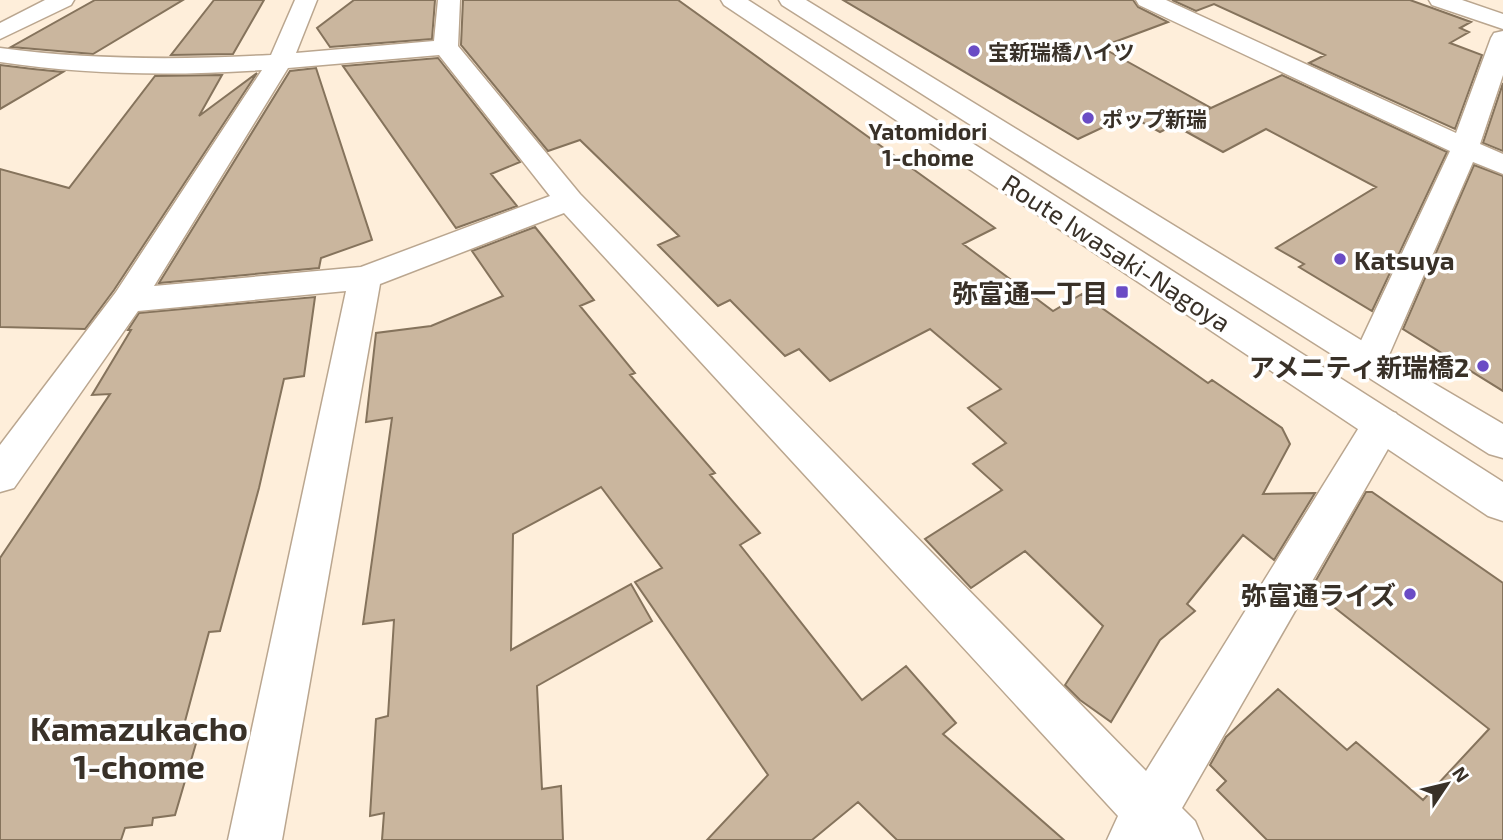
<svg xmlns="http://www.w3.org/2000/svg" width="1503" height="840" viewBox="0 0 1503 840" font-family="'Exo 2','Noto Sans JP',sans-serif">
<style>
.building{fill:#cab69e;stroke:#85735c;stroke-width:2}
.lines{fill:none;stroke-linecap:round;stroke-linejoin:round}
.minor-casing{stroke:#baa68f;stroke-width:3}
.secondary-casing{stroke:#baa68f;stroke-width:3}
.minor{fill:#fff;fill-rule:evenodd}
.secondary{fill:#fff;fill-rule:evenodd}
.poi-dot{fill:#6a4cc5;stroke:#fff;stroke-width:2.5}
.labels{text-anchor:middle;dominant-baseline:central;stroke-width:7;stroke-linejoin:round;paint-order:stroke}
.far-poi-label{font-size:21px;font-weight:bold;fill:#393128;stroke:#fff;text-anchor:start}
.far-neighbourhood-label{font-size:23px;font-weight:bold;fill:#393128;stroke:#fff}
.street-label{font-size:26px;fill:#393128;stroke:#fff}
.poi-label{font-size:26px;font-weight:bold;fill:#393128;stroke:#fff;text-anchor:end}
.near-neighbourhood-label{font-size:33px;font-weight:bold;fill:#393128;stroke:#fff}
</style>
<rect width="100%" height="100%" fill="#feeeda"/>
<path class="building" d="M 95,0 L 183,0 L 93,54 L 11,47 Z
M 214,0 L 264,0 L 233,54 L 171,55 Z
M 354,0 L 435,0 L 432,39 L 330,47 L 317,28 Z
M 463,0 L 678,0 L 995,228 L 963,244 L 1053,311 L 1082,294 L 1208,383 L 1212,380 L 1282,428 L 1290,444 L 1263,494 L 1315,493 L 1274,560 L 1243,535 L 1187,604 L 1195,611 L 1160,640 L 1111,722 L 1080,700 L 1065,685 L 1103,626 L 1025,551 L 971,588 L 925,539 L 1002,490 L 973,464 L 1006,443 L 968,408 L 1001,389 L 930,329 L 830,381 L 799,349 L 785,356 L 730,300 L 718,306 L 658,245 L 679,236 L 580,140 L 548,151 L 461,45 Z
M 843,0 L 1133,0 L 1138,7 L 1168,22 L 1101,47 L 1211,108 L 1183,121 L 1282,75 L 1447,152 L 1372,311 L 1299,267 L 1304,264 L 1276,248 L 1376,187 L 1266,129 L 1223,152 L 1174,125 L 1160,132 L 1129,115 L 1078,139 Z
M 1172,0 L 1410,0 L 1471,22 L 1460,28 L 1469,32 L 1450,43 L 1482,55 L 1455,129 L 1309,63 L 1325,55 L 1214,4 L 1196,11 Z
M 438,58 L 520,162 L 491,174 L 517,206 L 456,228 L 343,66 Z
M 0,65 L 33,69 L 63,72 L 0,109 Z
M 316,68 L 372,240 L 321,258 L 319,268 L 159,283 L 290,71 Z
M 257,73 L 114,290 L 85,329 L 0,327 L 0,169 L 69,188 L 155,76 L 222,75 L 199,116 Z
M 1503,83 L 1503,151 L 1483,143 Z
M 1474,165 L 1503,176 L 1503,391 L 1403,329 Z
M 535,227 L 594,300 L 580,306 L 635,373 L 630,375 L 715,473 L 710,475 L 760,533 L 740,545 L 862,700 L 906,666 L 956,723 L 943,734 L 1064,840 L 897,840 L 858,802 L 812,840 L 707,840 L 768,775 L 635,582 L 662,568 L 601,487 L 513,534 L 511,650 L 631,584 L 652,621 L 537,686 L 542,789 L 561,786 L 563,840 L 382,840 L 384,813 L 370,816 L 376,719 L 388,716 L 394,620 L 363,624 L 392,418 L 366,422 L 376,333 L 431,326 L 503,296 L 472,251 Z
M 315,297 L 304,376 L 284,379 L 259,488 L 220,631 L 209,632 L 184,725 L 202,723 L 175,815 L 153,818 L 152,825 L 125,828 L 121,840 L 0,840 L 0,558 L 110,394 L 92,395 L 131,330 L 128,330 L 139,313 Z
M 1366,492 L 1372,492 L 1503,583 L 1503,840 L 1267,840 L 1217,790 L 1226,781 L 1210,765 L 1226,737 L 1278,689 L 1347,750 L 1356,742 L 1423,800 L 1489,729 L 1311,589 Z"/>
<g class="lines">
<g class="minor-casing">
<path id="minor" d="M 45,0 L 74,0 L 71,5 L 0,39 L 0,23 Z
M 295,0 L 317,0 L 296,53 L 434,41 L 438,0 L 460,0 L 458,46 L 580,194 L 1146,771 L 1368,413 L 1382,409 L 1396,413 L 1401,424 L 1396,435 L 1182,808 L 1195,821 L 1203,840 L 1107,840 L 1118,816 L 564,213 L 380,284 L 282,840 L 228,840 L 346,291 L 138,311 L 14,488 L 0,492 L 0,445 L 116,292 L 262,70 C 173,76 88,75 0,62 L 0,48 C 91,60 179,60 271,55 ZM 439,55 L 550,196 L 361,267 L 154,286 L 288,68 Z
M 1136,0 L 1166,0 L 1456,133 L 1491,38 L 1494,33 L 1503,31 L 1503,75 L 1480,144 L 1503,154 L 1503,174 L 1473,162 L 1382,371 L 1369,375 L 1356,371 L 1351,362 L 1450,151 L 1139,5 Z
M 1429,0 L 1462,0 L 1503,14 L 1503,29 L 1432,5 Z"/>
</g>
<g class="secondary-casing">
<path id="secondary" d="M 721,0 L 748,0 L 1503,482 L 1503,521 L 1488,516 L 724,5 Z
M 779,0 L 806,0 L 1382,353 L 1503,424 L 1503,458 L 1489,454 L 782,5 Z"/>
</g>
<use href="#minor" class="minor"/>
<use href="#secondary" class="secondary"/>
</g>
<g class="poi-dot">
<circle cx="974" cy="51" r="7"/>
<circle cx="1088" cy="118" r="7"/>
<circle cx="1340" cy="259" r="7"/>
<rect x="1115" y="285" width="14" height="14" rx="3.5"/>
<circle cx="1483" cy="366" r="7"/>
<circle cx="1410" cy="594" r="7"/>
</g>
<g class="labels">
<g class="far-poi-label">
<text x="988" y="51">宝新瑞橋ハイツ</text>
<text x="1102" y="118">ポップ新瑞</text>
</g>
<g class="far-neighbourhood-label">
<text x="928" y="131">Yatomidori<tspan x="928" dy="26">1-chome</tspan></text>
</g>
<g class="street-label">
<text transform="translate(1117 252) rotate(33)">Route Iwasaki-Nagoya</text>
</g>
<g class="poi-label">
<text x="1354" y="259" text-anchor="start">Katsuya</text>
<text x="1108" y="292">弥富通一丁目</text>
<text x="1469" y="366">アメニティ新瑞橋2</text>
<text x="1396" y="594">弥富通ライズ</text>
</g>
<g class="near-neighbourhood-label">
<text x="139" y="728">Kamazukacho<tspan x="139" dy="38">1-chome</tspan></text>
</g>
</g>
<g transform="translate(1447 784) rotate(55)" stroke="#ffffff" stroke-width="5" paint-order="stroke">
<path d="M0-5L12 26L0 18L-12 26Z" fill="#393128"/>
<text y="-10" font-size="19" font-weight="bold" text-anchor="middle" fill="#393128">N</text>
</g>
</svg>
